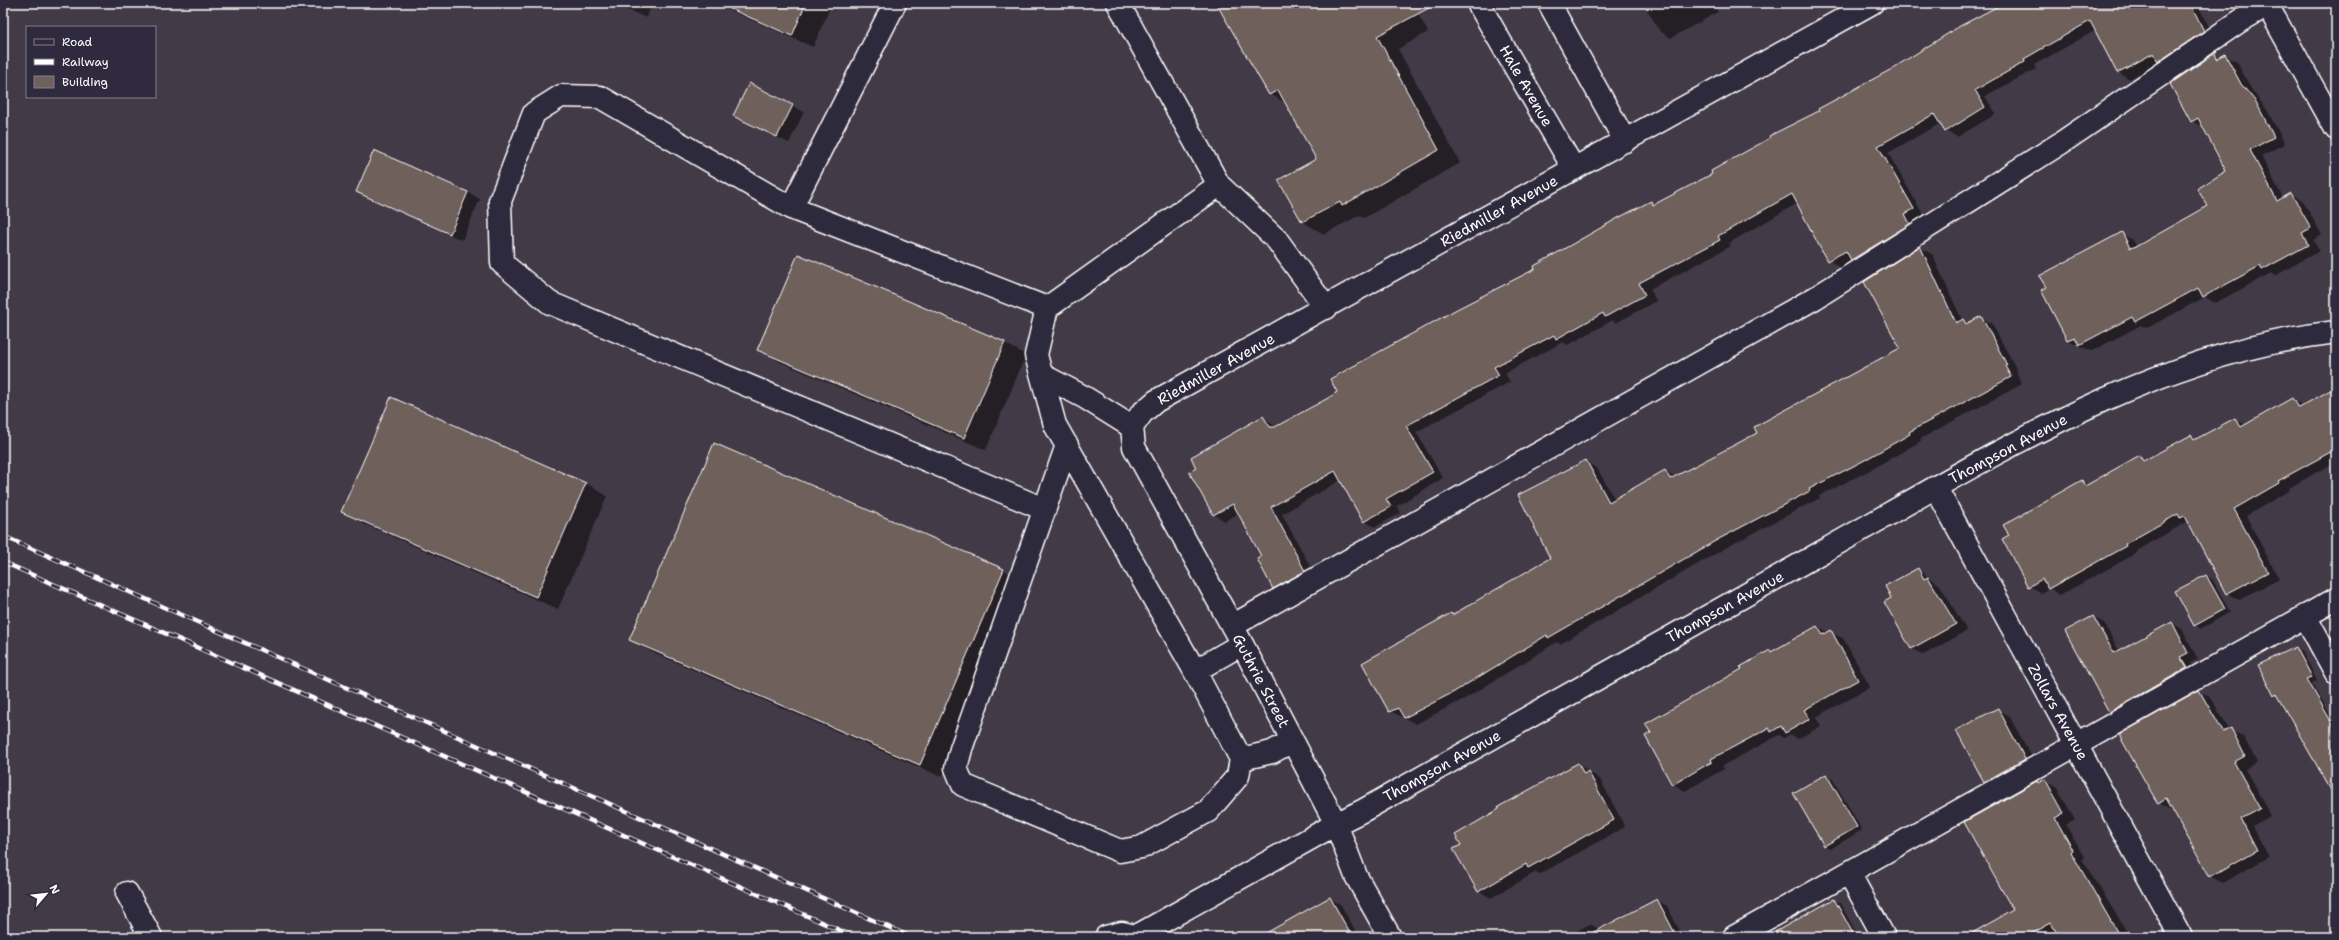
<svg xmlns="http://www.w3.org/2000/svg" width="2339" height="940" viewBox="0 0 2339 940" font-family="'Shantell Sans',sans-serif">
<style>
.shadow{fill:#0007}
.building{fill:#6f605c;stroke:#fff}
.lines{fill:none;stroke-linecap:round;stroke-linejoin:round}
.minor-casing{stroke:#fff;stroke-width:25}
.minor{stroke:#2f2a3d;stroke-width:22}
.rail-casing{stroke:#fff;stroke-width:4.5}
.rail{stroke:#2f2a3d;stroke-width:3;stroke-dasharray:9;stroke-linecap:butt}
.labels{text-anchor:middle;dominant-baseline:central;stroke-width:3;stroke-linejoin:round;paint-order:stroke}
.street-label{font-size:15px;fill:#fff;stroke:#2f2a3d}
</style>
<rect width="100%" height="100%" fill="#423a46"/>
<filter id="ink" filterUnits="userSpaceOnUse"><feTurbulence type="fractalNoise" baseFrequency=".025" numOctaves="2"/><feDisplacementMap in="SourceGraphic" scale="8" xChannelSelector="R" yChannelSelector="G"/><feConvolveMatrix kernelMatrix="1 2 1 2 8 2 1 2 1" color-interpolation-filters="sRGB"/></filter>
<g filter="url(#ink)">
<path class="shadow" d="M 612,3 L 653,3 L 646,18 Z
M 713,3 L 832,3 L 813,47 Z
M 1217,3 L 1412,3 L 1428,32 L 1398,49 L 1460,163 L 1364,218 L 1360,215 L 1324,234 L 1303,222 L 1279,181 L 1317,159 L 1287,104 L 1270,94 Z
M 1643,3 L 1727,3 L 1716,9 L 1718,12 L 1671,38 L 1660,31 Z
M 2004,3 L 2197,3 L 2214,37 L 2170,67 L 2161,62 L 2129,79 L 2118,72 L 2096,30 L 2034,65 L 2036,69 L 1985,96 L 1996,114 L 1957,137 L 1946,131 L 1941,123 L 1888,153 L 1924,216 L 1916,221 L 1920,230 L 1863,266 L 1852,260 L 1839,267 L 1828,260 L 1798,203 L 1729,243 L 1731,246 L 1650,289 L 1656,301 L 1616,323 L 1613,320 L 1568,345 L 1563,342 L 1505,373 L 1510,382 L 1416,432 L 1443,478 L 1397,506 L 1401,513 L 1375,527 L 1364,521 L 1341,480 L 1282,514 L 1316,577 L 1285,594 L 1274,588 L 1262,557 L 1239,513 L 1225,521 L 1213,514 L 1263,417 L 1276,427 L 1338,392 L 1536,269 L 1651,202 L 1655,205 L 1713,174 Z
M 2325,3 L 2336,3 L 2336,23 Z
M 2215,54 L 2221,58 L 2225,56 L 2237,62 L 2253,92 L 2267,110 L 2285,144 L 2261,156 L 2283,198 L 2291,194 L 2303,201 L 2322,235 L 2313,240 L 2319,251 L 2275,276 L 2271,273 L 2215,303 L 2205,297 L 2147,328 L 2141,325 L 2092,351 L 2080,346 L 2068,340 L 2042,290 L 2122,234 L 2133,240 L 2137,247 L 2209,207 L 2228,172 L 2204,128 L 2192,121 Z
M 792,106 L 804,112 L 789,143 L 746,122 Z
M 357,192 L 468,192 L 480,199 L 462,240 Z
M 1920,248 L 1932,254 L 1962,320 L 1969,324 L 1981,318 L 1992,324 L 2018,372 L 2016,373 L 2022,384 L 1920,439 L 1921,441 L 1874,468 L 1819,496 L 1820,498 L 1729,546 L 1560,644 L 1557,642 L 1466,698 L 1416,724 L 1390,711 L 1452,616 L 1551,558 L 1586,462 L 1597,468 L 1615,500 L 1665,471 L 1676,477 L 1758,434 L 1902,349 Z
M 1004,343 L 1026,355 L 986,450 L 780,362 L 759,350 Z
M 2336,388 L 2336,464 L 2335,462 L 2289,488 L 2290,490 L 2246,516 L 2279,579 L 2239,600 L 2227,593 L 2188,521 L 2136,551 L 2137,553 L 2060,595 L 2049,588 L 2041,593 L 2029,586 L 2010,536 L 2082,481 L 2089,485 L 2140,456 L 2146,460 L 2191,436 L 2197,440 L 2235,419 L 2246,425 L 2292,400 L 2304,406 Z
M 714,445 L 1004,570 L 1025,583 L 942,777 L 652,652 L 630,639 Z
M 586,483 L 607,496 L 558,609 L 364,524 L 342,511 Z
M 1918,569 L 1940,585 L 1967,631 L 1923,655 L 1911,648 L 1893,599 Z
M 2206,576 L 2212,579 L 2230,612 L 2201,629 L 2195,625 Z
M 2093,617 L 2104,623 L 2119,651 L 2172,623 L 2182,629 L 2198,659 L 2190,663 L 2197,675 L 2120,718 L 2109,712 Z
M 1817,627 L 1843,638 L 1870,687 L 1816,717 L 1821,726 L 1798,739 L 1790,734 L 1784,738 L 1779,735 L 1722,766 L 1724,769 L 1685,791 L 1673,784 L 1743,670 L 1770,651 L 1772,652 Z
M 2296,648 L 2302,651 L 2317,680 L 2312,683 L 2336,725 L 2336,777 L 2279,698 L 2275,695 Z
M 2199,691 L 2211,698 L 2229,730 L 2243,736 L 2257,762 L 2245,769 L 2271,816 L 2252,826 L 2269,857 L 2222,883 L 2210,876 L 2173,809 L 2171,810 L 2159,803 Z
M 1998,709 L 2009,716 L 2037,766 L 1997,788 L 1985,781 Z
M 1578,764 L 1600,779 L 1625,827 L 1540,874 L 1536,872 L 1491,898 L 1479,891 L 1462,845 L 1500,809 Z
M 1826,775 L 1832,778 L 1862,830 L 1830,849 L 1824,846 Z
M 2045,780 L 2057,787 L 2075,820 L 2066,825 L 2084,857 L 2082,859 L 2130,937 L 2060,937 L 2058,932 L 2049,937 L 1992,937 L 2014,910 L 2037,782 Z
M 1330,898 L 1341,905 L 1359,937 L 1263,937 Z
M 1657,900 L 1667,906 L 1683,937 L 1565,937 L 1590,924 L 1600,930 Z
M 1834,900 L 1840,903 L 1858,936 L 1813,937 Z"/>
<path class="building" d="M 717,3 L 806,3 L 792,36 Z
M 1216,3 L 1438,3 L 1377,36 L 1439,150 L 1342,206 L 1340,202 L 1302,222 L 1278,180 L 1316,159 L 1278,90 L 1269,95 Z
M 2004,3 L 2190,3 L 2204,31 L 2158,62 L 2154,53 L 2117,73 L 2090,21 L 2024,59 L 2025,62 L 1975,90 L 1985,107 L 1945,132 L 1934,114 L 1878,146 L 1914,209 L 1905,214 L 1910,224 L 1851,260 L 1846,251 L 1827,261 L 1792,194 L 1718,236 L 1720,240 L 1639,283 L 1645,295 L 1605,317 L 1603,313 L 1556,339 L 1554,335 L 1494,367 L 1499,375 L 1406,426 L 1433,472 L 1386,499 L 1391,507 L 1363,522 L 1335,471 L 1271,507 L 1305,571 L 1273,589 L 1257,559 L 1261,556 L 1233,504 L 1213,515 L 1189,472 L 1196,468 L 1191,457 L 1263,416 L 1270,427 L 1275,427 L 1330,397 L 1337,392 L 1330,379 L 1457,309 L 1535,269 L 1534,266 L 1618,218 L 1651,201 L 1653,205 L 1712,174 L 1711,171 L 1770,138 L 1769,136 L 1819,111 L 1818,109 L 1890,70 L 1960,26 Z
M 2215,53 L 2217,59 L 2225,54 L 2241,84 L 2256,102 L 2274,137 L 2250,150 L 2277,201 L 2291,193 L 2311,228 L 2302,233 L 2308,245 L 2262,270 L 2260,266 L 2203,297 L 2198,288 L 2135,322 L 2132,317 L 2079,345 L 2075,337 L 2067,340 L 2041,290 L 2046,287 L 2039,276 L 2122,232 L 2130,248 L 2137,246 L 2208,206 L 2197,189 L 2226,171 L 2198,118 L 2191,122 L 2170,84 Z
M 749,83 L 793,105 L 777,137 L 733,116 Z
M 374,150 L 468,192 L 450,234 L 356,192 Z
M 1920,246 L 1956,323 L 1963,319 L 1966,324 L 1981,316 L 2007,365 L 2005,366 L 2011,377 L 1909,432 L 1910,434 L 1863,461 L 1809,489 L 1810,491 L 1717,540 L 1548,638 L 1547,635 L 1454,692 L 1404,718 L 1398,708 L 1389,712 L 1362,663 L 1451,613 L 1452,615 L 1550,558 L 1518,495 L 1586,460 L 1609,502 L 1665,470 L 1670,479 L 1757,433 L 1754,427 L 1900,348 L 1864,282 Z
M 798,254 L 1005,342 L 964,438 L 757,350 Z
M 2336,387 L 2336,449 L 2278,481 L 2279,483 L 2234,509 L 2268,572 L 2226,594 L 2185,516 L 2180,518 L 2178,514 L 2125,544 L 2126,546 L 2048,589 L 2042,579 L 2028,587 L 2002,539 L 2009,535 L 2003,525 L 2082,480 L 2085,486 L 2140,455 L 2143,461 L 2191,435 L 2194,440 L 2235,418 L 2241,427 L 2292,398 L 2298,408 Z
M 391,397 L 586,483 L 536,597 L 341,512 Z
M 714,443 L 1004,569 L 920,765 L 629,640 Z
M 1918,568 L 1924,579 L 1928,577 L 1956,624 L 1911,649 L 1884,602 L 1891,598 L 1885,586 Z
M 2206,575 L 2225,609 L 2194,626 L 2175,591 Z
M 2093,616 L 2114,653 L 2172,622 L 2188,653 L 2180,657 L 2187,668 L 2109,712 L 2065,631 Z
M 1817,626 L 1823,635 L 1831,630 L 1858,680 L 1804,710 L 1810,719 L 1785,733 L 1781,726 L 1771,732 L 1769,728 L 1711,759 L 1712,762 L 1708,764 L 1672,785 L 1645,736 L 1651,733 L 1645,724 L 1742,669 L 1740,667 L 1770,650 L 1771,652 Z
M 2296,647 L 2312,677 L 2307,679 L 2336,730 L 2336,799 L 2276,694 L 2274,696 L 2258,665 Z
M 2199,690 L 2223,732 L 2231,728 L 2245,756 L 2234,762 L 2260,809 L 2241,819 L 2257,850 L 2210,877 L 2166,799 L 2158,804 L 2120,737 L 2120,734 Z
M 1998,708 L 2025,759 L 1984,782 L 1956,730 Z
M 1578,763 L 1584,774 L 1588,771 L 1614,820 L 1528,868 L 1526,864 L 1478,892 L 1453,849 L 1461,845 L 1455,835 L 1499,809 L 1498,807 Z
M 1826,774 L 1857,827 L 1824,846 L 1793,793 Z
M 2045,779 L 2064,813 L 2055,818 L 2073,850 L 2071,852 L 2120,937 L 2059,937 L 2051,923 L 2026,937 L 1965,937 L 2013,910 L 1964,822 L 2037,781 L 2038,783 Z
M 1330,897 L 1352,937 L 1259,937 Z
M 1657,899 L 1677,937 L 1584,937 Z
M 1834,899 L 1855,937 L 1766,937 Z"/>
<g class="lines">
<g class="minor-casing">
<path id="minor" d="M 1118,3 L 1219,185 L 1277,240 L 1326,308
M 1478,3 L 1574,169
M 1549,3 L 1625,141
M 2266,3 L 2336,129
M 791,208 L 895,3
M 1042,375 L 1084,397 L 1132,427
M 1132,427 L 1142,413 L 1156,401 L 1872,3
M 1132,427 L 1134,447 L 1242,644 L 1336,824 L 1356,876 L 1390,937
M 1067,445 L 961,749 L 956,768 L 963,785 L 1120,851 L 1142,847 L 1208,811 L 1238,776 L 1241,759 L 1192,666 L 1055,425 L 1036,355 L 1047,308 L 1219,185
M 1936,488 L 2181,937
M 1044,509 L 550,303 L 502,263 L 500,201 L 534,113 L 561,96 L 600,97 L 791,208 L 1047,308
M 2305,616 L 2336,673
M 1232,626 L 1815,298 L 2061,143 L 2240,21 L 2271,3
M 1195,671 L 1242,644
M 1241,759 L 1272,752 L 1292,741
M 1849,873 L 1884,937
M 127,893 L 151,937
M 1106,937 L 1122,933 L 1135,936
M 1135,937 L 1336,824 L 1364,810 C 1517,724 1669,638 1822,552 C 1984,461 2147,354 2336,332
M 1734,937 L 2336,599"/>
</g>
<use href="#minor" class="minor"/>
<g class="rail-casing">
<path id="rail" d="M 3,536 L 911,937
M 3,562 L 855,937"/>
</g>
<use href="#rail" class="rail"/>
</g>
</g>
<g class="labels">
<g class="street-label">
<text transform="translate(1526 86) rotate(60)">Hale Avenue</text>
<text transform="translate(1499 211) rotate(-29)">Riedmiller Avenue</text>
<text transform="translate(1216 369) rotate(-29)">Riedmiller Avenue</text>
<text transform="translate(2008 449) rotate(-28)">Thompson Avenue</text>
<text transform="translate(1725 607) rotate(-29)">Thompson Avenue</text>
<text transform="translate(1261 681) rotate(62)">Guthrie Street</text>
<text transform="translate(2058 712) rotate(61)">Zollars Avenue</text>
<text transform="translate(1442 766) rotate(-29)">Thompson Avenue</text>
</g>
</g>
<rect width="2339" height="940" fill="none" stroke="#2f2a3d" stroke-width="16"/>
<rect x="8" y="8" width="2323" height="924" fill="none" stroke="#fff" stroke-width="1.5" filter="url(#ink)"/>
<rect x="26" y="26" width="130" height="72" fill="#2f2a3d" stroke="#827f8b"/>
<rect x="34" y="39" width="20" height="6" fill="#2f2a3d" stroke="#827f8b"/>
<text x="62" y="46" font-size="12" fill="#ffffff">Road</text>
<rect x="34" y="59" width="20" height="6" fill="#ffffff" stroke="#827f8b"/>
<text x="62" y="66" font-size="12" fill="#ffffff">Railway</text>
<rect x="34" y="76" width="20" height="12" fill="#6f605c" stroke="#827f8b"/>
<text x="62" y="86" font-size="12" fill="#ffffff">Building</text>
<g transform="translate(46 894) rotate(62)" stroke="#2f2a3d" stroke-width="3" paint-order="stroke">
<path d="M0-3L7 15L0 10L-7 15Z" fill="#ffffff"/>
<text y="-6" font-size="11" font-weight="bold" text-anchor="middle" fill="#ffffff">N</text>
</g>
</svg>
